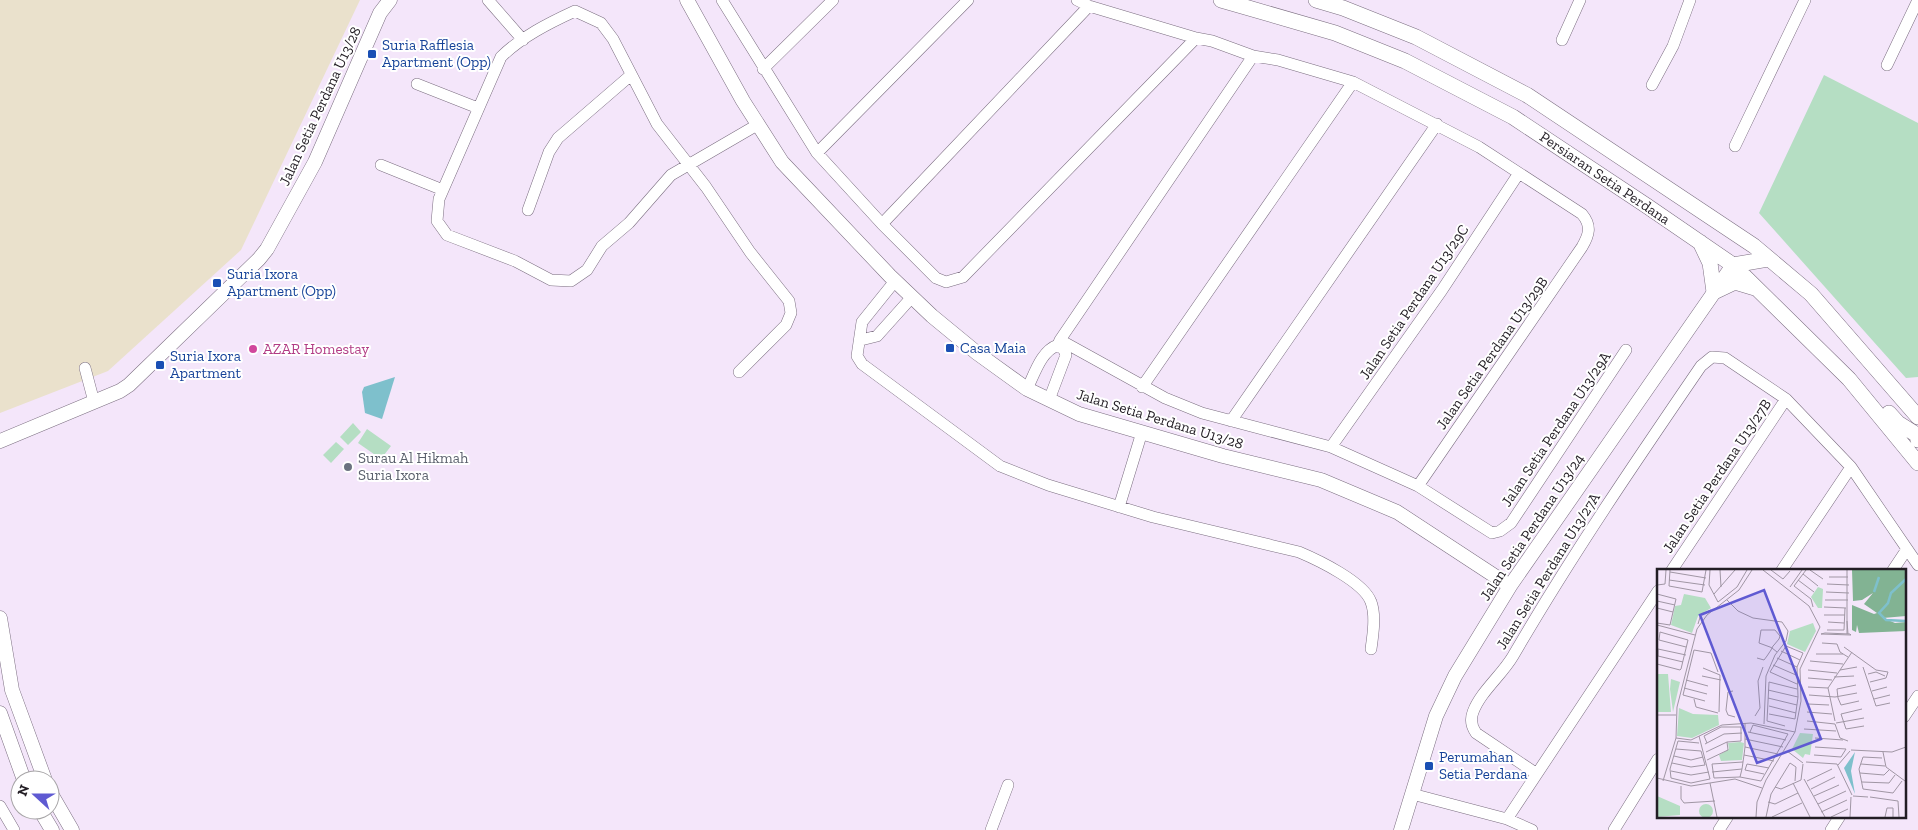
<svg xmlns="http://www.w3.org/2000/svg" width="1918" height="830" viewBox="0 0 1918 830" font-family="'Zilla Slab',serif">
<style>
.commercial{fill:#eae1cc}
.green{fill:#b5dec3}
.water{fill:#7ec0cc}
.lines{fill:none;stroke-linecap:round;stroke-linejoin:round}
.minor-casing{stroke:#7b6e80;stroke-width:12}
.tertiary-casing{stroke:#7b6e80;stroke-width:15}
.secondary-casing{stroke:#7b6e80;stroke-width:16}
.minor{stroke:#fff;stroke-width:11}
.tertiary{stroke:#fff;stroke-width:14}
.secondary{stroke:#fff;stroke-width:15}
.transit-dot{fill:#1a4fb4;stroke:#fff;stroke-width:2}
.hotel-dot{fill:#d1479c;stroke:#fff;stroke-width:2}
.worship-dot{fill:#6b7280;stroke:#fff;stroke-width:2}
.labels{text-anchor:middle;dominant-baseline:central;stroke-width:4;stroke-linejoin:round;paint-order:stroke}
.transit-label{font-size:15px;fill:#164399;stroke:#fff;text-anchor:start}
.street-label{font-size:15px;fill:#221d24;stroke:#fff}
.hotel-label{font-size:15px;fill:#b23c85;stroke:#fff;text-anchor:start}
.worship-label{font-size:15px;fill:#5b616d;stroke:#fff;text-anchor:start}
.inset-river{fill:none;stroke:#7ec0cc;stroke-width:2.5}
.inset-road{fill:none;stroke:#a096a4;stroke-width:1}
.view{fill:#5f5ad2;fill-opacity:0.15;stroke:#5f5ad2;stroke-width:2.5}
.inset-edge{fill:none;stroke:#221d24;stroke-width:2.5}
</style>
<rect width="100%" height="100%" fill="#f4e6fa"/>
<path class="commercial" d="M 0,0 L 360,0 L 241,250 L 108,371 L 0,413 Z"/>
<path class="green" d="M 1824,75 L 1918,123 L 1918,377 L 1906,378 L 1759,213 Z
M 353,423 L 361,432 L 348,445 L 340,437 Z
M 367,429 L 391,446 L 381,459 L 358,443 Z
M 336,442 L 344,449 L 331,463 L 323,455 Z"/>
<path class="water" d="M 395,377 L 382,419 L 365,413 L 362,392 L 364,387 Z"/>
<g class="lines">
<g class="minor-casing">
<path id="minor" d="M 488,0 L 523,40
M 722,0 L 817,153 L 882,224 L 936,278 L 946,282 L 963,277 L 1196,38
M 1077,0 L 1089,6 L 1196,38 L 1212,41 L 1253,56 L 1278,60 L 1353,82 L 1479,147 L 1582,214 C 1592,226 1589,235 1582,247 L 1418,486
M 1562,40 L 1580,0
M 1887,65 L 1918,0
M 763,69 L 833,0
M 417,84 L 478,108
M 1652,85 L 1673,46 L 1690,0
M 1735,146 L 1805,0
M 817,153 L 968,0
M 381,165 L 443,190
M 528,210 L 549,152 L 558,138 L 631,75
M 882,224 L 1089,6
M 895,281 L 862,322 L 857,356 L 862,364 L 1000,466 L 1048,485 L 1153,517 L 1299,552 C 1318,560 1364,582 1371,602 C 1376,615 1373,635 1371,649
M 861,340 L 877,336 L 912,297
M 1060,340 L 1253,56
M 85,368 L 94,402
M 739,372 L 786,325 L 791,313 L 789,301 L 750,252 L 706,187 L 657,124 L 613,39 L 601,23 L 575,11 C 549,23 521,37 501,57 L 439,199 L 437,221 L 447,235 L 515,261 L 551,280 L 571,281 L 587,270 L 602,246 L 629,223 L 671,175 L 757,125
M 1142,387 L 1353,82
M 1027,389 C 1035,373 1041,351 1058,345 L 1060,340 L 1165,398 L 1202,413 L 1331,447 L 1398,477 L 1418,486 L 1492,533 L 1500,531 L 1511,523 L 1626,350
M 1049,400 L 1066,355 L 1064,350 L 1058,345
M 1231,421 L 1437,124
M 1331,447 L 1442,290 L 1519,173
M 1119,507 L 1142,432
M 1672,570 L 1786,399
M 1782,570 L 1851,467
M 1893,570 L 1907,549
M 1904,717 L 1918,696
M 1537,774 L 1476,733 C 1471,726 1470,720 1473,712 C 1481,691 1502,675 1513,656 C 1571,556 1636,461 1701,366 L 1712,357 L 1725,358 L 1786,399 L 1851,467 L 1918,565
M 1412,794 L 1507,819 L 1532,830
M 0,806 L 14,830
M 1507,819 L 1658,591
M 991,830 L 1008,785
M 1614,830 L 1658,759
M 1719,830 L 1728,816
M 1831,830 L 1840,816"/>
</g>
<g class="tertiary-casing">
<path id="tertiary" d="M 687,0 L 743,101 L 782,162 L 890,276 L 932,316 L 977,353 L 1027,389 L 1079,414 L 1223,456 L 1321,480 L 1397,512 L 1510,586
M 0,441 L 120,391 L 129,385 L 259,259 L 267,249 L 315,162 L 380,13 L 390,0
M 0,618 L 12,690 L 45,780
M 0,713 L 24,780
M 50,792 L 72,830
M 40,810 L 52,830
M 1401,830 L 1436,716 L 1455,676 L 1510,586 L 1733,265"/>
</g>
<g class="secondary-casing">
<path id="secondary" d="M 1221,0 L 1335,33 L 1405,61 L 1513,117 L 1647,206 L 1733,265 L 1849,379 L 1918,463
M 1316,0 L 1343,8 L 1416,37 L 1527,95 L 1754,246 L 1811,294 L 1918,417
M 1700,242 L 1710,263 L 1714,292 L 1735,282 L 1755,288
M 1733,265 L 1768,259
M 1889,413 L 1898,423 L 1917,435 L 1918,440"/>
</g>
<use href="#minor" class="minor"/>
<use href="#tertiary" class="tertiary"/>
<use href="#secondary" class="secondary"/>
</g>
<g class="transit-dot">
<rect x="367" y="49" width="10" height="10" rx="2.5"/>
<rect x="212" y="278" width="10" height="10" rx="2.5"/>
<rect x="945" y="343" width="10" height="10" rx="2.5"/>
<rect x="155" y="360" width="10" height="10" rx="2.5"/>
<rect x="1424" y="761" width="10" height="10" rx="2.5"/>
</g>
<circle class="hotel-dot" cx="253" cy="349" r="5"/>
<circle class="worship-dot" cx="348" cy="467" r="5"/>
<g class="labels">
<g class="transit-label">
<text x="382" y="45">Suria Rafflesia<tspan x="382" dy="17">Apartment (Opp)</tspan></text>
<text x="227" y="274">Suria Ixora<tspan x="227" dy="17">Apartment (Opp)</tspan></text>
<text x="960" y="348">Casa Maia</text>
<text x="170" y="356">Suria Ixora<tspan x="170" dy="17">Apartment</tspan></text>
<text x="1439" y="757">Perumahan<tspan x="1439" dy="17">Setia Perdana</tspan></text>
</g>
<g class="street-label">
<text transform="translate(320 106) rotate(-65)">Jalan Setia Perdana U13/28</text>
<text transform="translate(1605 178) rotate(34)">Persiaran Setia Perdana</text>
<text transform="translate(1414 302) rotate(-56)">Jalan Setia Perdana U13/29C</text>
<text transform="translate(1492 353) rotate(-55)">Jalan Setia Perdana U13/29B</text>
<text transform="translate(1160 419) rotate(17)">Jalan Setia Perdana U13/28</text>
<text transform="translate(1556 429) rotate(-56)">Jalan Setia Perdana U13/29A</text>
<text transform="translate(1717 476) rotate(-56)">Jalan Setia Perdana U13/27B</text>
<text transform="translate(1532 527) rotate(-56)">Jalan Setia Perdana U13/24</text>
<text transform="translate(1548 571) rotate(-58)">Jalan Setia Perdana U13/27A</text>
</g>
<g class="hotel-label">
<text x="263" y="349">AZAR Homestay</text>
</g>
<g class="worship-label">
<text x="358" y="458">Surau Al Hikmah<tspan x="358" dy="17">Suria Ixora</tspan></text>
</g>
</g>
<g transform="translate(1657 569)">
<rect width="249" height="249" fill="#f4e6fa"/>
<path d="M 161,18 L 166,20 L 165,39 L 161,39 L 154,28 ZM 27,25 L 48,29 L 54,39 L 41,47 L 35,64 L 14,56 L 18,37 L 24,36 ZM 156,54 L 159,62 L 148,83 L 130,75 L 133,62 ZM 0,105 L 11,105 L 14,143 L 0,143 ZM 14,110 L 23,113 L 16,143 L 13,120 ZM 22,139 L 36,145 L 61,146 L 62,156 L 35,169 L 20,167 ZM 143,164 L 156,165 L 153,186 L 148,185 L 146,189 L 135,180 ZM 83,173 L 87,174 L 85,191 L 64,192 L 62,186 L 72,180 L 71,174 ZM 0,227 L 23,237 L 23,246 L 0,248 ZM42 242a7 7 0 1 1 14 0a7 7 0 1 1-14 0Z" fill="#b5dec3"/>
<path d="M 195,1 L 249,1 L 249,47 L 226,49 L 238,54 L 249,53 L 249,62 L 202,64 L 200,56 L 199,63 L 195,61 L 195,36 L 217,45 L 220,44 L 207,35 L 216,24 L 205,31 L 196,32 Z" fill="#82b393"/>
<path d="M 198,183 L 194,202 L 198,225 L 187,199 Z" fill="#7ec0cc"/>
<path class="inset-river" d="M 249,10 L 234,24 L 231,34 L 222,44 L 229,51 L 249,52M 217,23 L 222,8"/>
<path class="inset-road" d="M 13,1 L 12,17 L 45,23 L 49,1M 53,1 L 52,16 L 61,33M 63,1 L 64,18M 114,1 L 126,10 L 133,2M 149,1 L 137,17 L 154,30 L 156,38M 153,1 L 166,10M 13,3 L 49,9M 146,5 L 161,17M 172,8 L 191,8M 12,11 L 48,16M 141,11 L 157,23M 170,15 L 192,16M 0,16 L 8,15 L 9,1M 133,18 L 145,1M 169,23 L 192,24M 0,25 L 19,30 L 13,56 L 0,54M 57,25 L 78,1M 70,31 L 81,42 L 96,49 L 125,53 L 131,62 L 129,72 L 118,86 L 109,107 L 107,155M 168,31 L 191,31M 0,32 L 18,36M 61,33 L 80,18 L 90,1M 167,38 L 189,39M 0,39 L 16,43M 167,46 L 188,46M 190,52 L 190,1M 171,53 L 187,54M 41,55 L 44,45 L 54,41M 0,56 L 38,66M 170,61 L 187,61 L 188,39M 168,64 L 193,65 L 194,66 L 164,65 ZM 190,65 L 190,52 L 191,65M 165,74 L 180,75 L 183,83 L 191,88M 187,78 L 219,101 L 231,103 L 229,109 L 213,113M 124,82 L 143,91M 159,85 L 186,85M 100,89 L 107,91 L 110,87 L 114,81 L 116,77 L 117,76 L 122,70 L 123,67 L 118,61 L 104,61 L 102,74 L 113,78 L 115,79 L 120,83M 120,89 L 140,98M 153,92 L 186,95M 26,93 L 1,87 L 1,80 L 29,86M 0,95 L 23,101 L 24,100 L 31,71 L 3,63 L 2,71 L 29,78M 116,96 L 139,106M 206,98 L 219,137 L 233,134M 46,99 L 63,106 L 62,143M 151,101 L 180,104M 183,101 L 200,98M 211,105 L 219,103 L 228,107M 45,107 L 64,111M 177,108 L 197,107M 151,109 L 175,111M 29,111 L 51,117M 112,113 L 110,152 L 128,157M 112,113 L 140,120M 199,116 L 180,120 L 181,129 L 184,136 L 202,132M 151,118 L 171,119M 27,119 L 50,125M 111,121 L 141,128M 76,122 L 71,123 L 69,141 L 71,146 L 78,148M 215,122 L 230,118M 152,126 L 178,128 L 200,124M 111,129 L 140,136M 37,130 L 39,138 L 61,144M 217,130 L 233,126M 48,132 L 26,126 L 37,81 L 54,84 L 61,103M 151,135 L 172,136M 112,137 L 139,144M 205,140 L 184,145 L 189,160 L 207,157M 150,143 L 175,145M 112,145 L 138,150 L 141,128 L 140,98 L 146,84 L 129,77 L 113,103 L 140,115M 0,146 L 19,146M 98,147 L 103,139 L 101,112 L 106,98M 150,152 L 178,155M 178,152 L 171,119 L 195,83M 179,154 L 207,149M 178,155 L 183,169 L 191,172M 147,160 L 179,162M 91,163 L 129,171M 19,169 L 34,171 L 65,156 L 94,154 L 138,163M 158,169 L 186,171M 88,170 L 126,178M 42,174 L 21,172 L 13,200 L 14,209 L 34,214 L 53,210 L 42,167M 48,175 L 67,165 L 85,164M 88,178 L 121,185M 158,178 L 189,180M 19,180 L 44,182 L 48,196M 194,181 L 235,183 L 249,178M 130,182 L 146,194M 49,183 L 70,173 L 84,172 L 84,158 L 64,158 L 47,167 L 50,174M 226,183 L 229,198 L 248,212M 87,186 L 117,192M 157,186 L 184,188 L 189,180M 17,187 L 34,191 L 46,188M 225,189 L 206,188 L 202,200 L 206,220 L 236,224 L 245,212M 50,191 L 71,181 L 70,173M 86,193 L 55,195 L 57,209 L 83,208 L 85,200 L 87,186 L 88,178 L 88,154M 149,193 L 180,195 L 195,226M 15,194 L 34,198 L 48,196M 204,195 L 228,197M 181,196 L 193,182M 14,202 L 34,206 L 52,203M 55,203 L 85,200M 203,204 L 227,206 L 232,201M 107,205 L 88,201 L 90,195 L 112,199M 83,208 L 104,212 L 131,165 L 96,156 L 93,163M 0,209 L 34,217 L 78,210 L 105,219M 147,210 L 168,248M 6,212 L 19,169 L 20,138 L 40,60 L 50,46 L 82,21 L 95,1M 150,212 L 175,200M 205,213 L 232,214 L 238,206M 53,214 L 60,248M 136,214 L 153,248M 24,217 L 24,230 L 27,234 L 58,232M 118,218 L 124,220 L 144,211 L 146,195M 154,220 L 178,208M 157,227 L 182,216M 196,227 L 211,228M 213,228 L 241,232M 241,232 L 242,248M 111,233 L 118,235 L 141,224M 161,235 L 189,222M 164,243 L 190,231M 99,248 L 100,233 L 109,211 L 138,163 L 144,132 L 143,100 L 163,58 L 152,37 L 106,1M 109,248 L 114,225 L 133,194 L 139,198 L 138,212M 115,248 L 145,234M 174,248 L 191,240M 193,248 L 194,228M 228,248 L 230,239 L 236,239 L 236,248"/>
<path class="view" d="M 107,21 L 164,170 L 100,194 L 43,46 Z"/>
<rect width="249" height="249" class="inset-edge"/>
</g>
<g transform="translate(35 795) rotate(291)"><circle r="24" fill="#ffffff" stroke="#a7a5a7"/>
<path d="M0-4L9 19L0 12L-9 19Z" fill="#5f5ad2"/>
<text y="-8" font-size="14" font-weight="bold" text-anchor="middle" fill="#221d24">N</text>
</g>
</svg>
